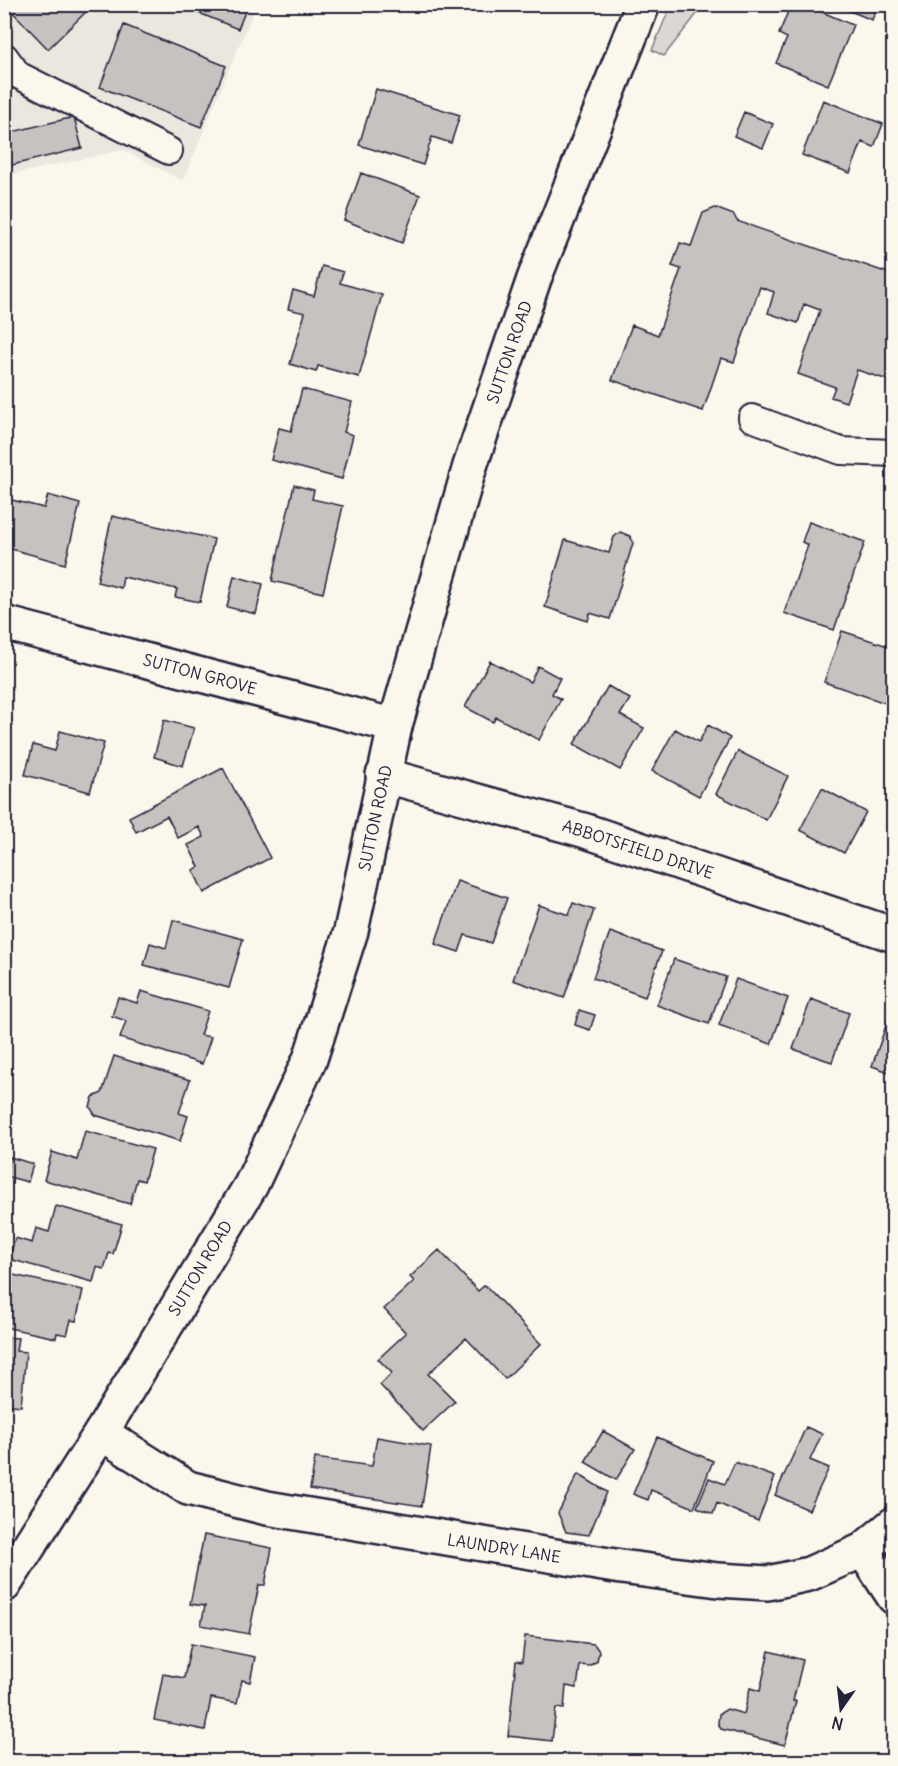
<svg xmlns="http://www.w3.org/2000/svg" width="898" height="1766" viewBox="0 0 898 1766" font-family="Delius,sans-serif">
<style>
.built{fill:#ebe7df}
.green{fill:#dbd8d3;stroke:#7e7d87;stroke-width:1.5}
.building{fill:#c6c2c0;stroke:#22223b;stroke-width:1.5}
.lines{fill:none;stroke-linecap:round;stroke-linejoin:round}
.service-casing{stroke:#22223b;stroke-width:30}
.minor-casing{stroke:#22223b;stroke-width:38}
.tertiary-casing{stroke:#22223b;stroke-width:38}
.service{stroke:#fbf7ec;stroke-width:26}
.minor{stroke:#fbf7ec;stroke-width:33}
.tertiary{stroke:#fbf7ec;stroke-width:33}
.labels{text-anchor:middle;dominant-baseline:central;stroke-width:5;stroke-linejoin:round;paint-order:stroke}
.street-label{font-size:16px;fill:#22223b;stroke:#fbf7ec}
</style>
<rect width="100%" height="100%" fill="#fbf7ec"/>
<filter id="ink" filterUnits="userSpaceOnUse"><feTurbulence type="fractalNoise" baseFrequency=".0167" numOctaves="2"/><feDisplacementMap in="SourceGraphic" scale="12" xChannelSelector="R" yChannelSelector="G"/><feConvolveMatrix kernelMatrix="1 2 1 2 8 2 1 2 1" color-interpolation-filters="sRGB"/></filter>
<g filter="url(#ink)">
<path class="built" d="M 4,5 L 256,5 L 183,181 L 123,150 L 5,176 Z"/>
<path class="green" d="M 671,5 L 704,5 L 664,56 L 652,50 Z"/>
<path class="building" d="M 5,4 L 94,4 L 48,49 Z
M 177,4 L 248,4 L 238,29 Z
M 791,4 L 803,4 L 853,25 L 828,85 L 776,63 L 787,38 L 779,34 Z
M 833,4 L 878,4 L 872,20 Z
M 124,25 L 226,66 L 201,127 L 100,87 Z
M 376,89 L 460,115 L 451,143 L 432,137 L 423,165 L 359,145 Z
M 823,100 L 883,124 L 874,147 L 862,142 L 850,173 L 802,155 Z
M 744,112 L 773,124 L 763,148 L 734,136 Z
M 74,117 L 82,148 L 4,167 L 4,134 Z
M 361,173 L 420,195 L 402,243 L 344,220 Z
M 715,208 L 734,215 L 737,221 L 894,275 L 894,363 L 888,380 L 857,370 L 846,402 L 831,397 L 835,387 L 798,374 L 820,310 L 804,304 L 798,323 L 768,313 L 774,292 L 760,287 L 734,362 L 721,358 L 703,411 L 612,380 L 632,325 L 658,335 L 681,269 L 672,266 L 680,243 L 691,246 L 703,213 Z
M 322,266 L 343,272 L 340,283 L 382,295 L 359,377 L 318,366 L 316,372 L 290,364 L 305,313 L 288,309 L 293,290 L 314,296 Z
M 302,389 L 352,402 L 344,432 L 353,435 L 342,479 L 271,460 L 279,428 L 291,431 Z
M 294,485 L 314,490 L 312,499 L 343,506 L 323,593 L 272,581 Z
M 48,495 L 80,504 L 65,564 L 4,547 L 4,498 L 44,508 Z
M 112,516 L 214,539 L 200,602 L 175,597 L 177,589 L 123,577 L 121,588 L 97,582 Z
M 809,522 L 865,542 L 834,630 L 784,613 L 808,545 L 802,542 Z
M 620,532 L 630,536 L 633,543 L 610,619 L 590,613 L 588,621 L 545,607 L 565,540 L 609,553 L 614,537 Z
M 234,576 L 263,584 L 256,614 L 227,607 Z
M 842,631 L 894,648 L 894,706 L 824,682 Z
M 490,661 L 530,682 L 538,666 L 560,678 L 552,694 L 561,699 L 539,740 L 496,717 L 493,722 L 465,707 Z
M 608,686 L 630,699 L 620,715 L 644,728 L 620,770 L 574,744 Z
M 164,720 L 194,728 L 183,766 L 154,757 Z
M 708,725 L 730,738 L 699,796 L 652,771 L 675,729 L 699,742 Z
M 60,731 L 104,743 L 90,792 L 25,775 L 33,745 L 55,751 Z
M 738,751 L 788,776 L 766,820 L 716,794 Z
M 223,768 L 270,858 L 204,893 L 193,870 L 199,867 L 188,845 L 204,837 L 199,827 L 178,838 L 167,816 L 136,832 L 129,817 Z
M 822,788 L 866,812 L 844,853 L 800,830 Z
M 457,881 L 507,898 L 491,943 L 465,935 L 459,952 L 435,944 Z
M 573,903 L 594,910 L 564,998 L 513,980 L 539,905 L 569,915 Z
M 173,920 L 243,939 L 229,988 L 144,965 L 150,943 L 166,948 Z
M 610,932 L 662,951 L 645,997 L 593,978 Z
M 674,959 L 726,977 L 709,1024 L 657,1005 Z
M 736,979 L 788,998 L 771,1044 L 719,1025 Z
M 141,991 L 208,1011 L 200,1035 L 211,1037 L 202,1064 L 120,1038 L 126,1021 L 112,1016 L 118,997 L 137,1003 Z
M 811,999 L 849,1013 L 832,1062 L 793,1049 Z
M 579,1010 L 595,1015 L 590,1030 L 575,1025 Z
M 888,1020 L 894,1022 L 894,1074 L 872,1066 Z
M 114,1056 L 190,1080 L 179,1113 L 188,1116 L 180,1141 L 95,1115 L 90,1107 L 93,1097 L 102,1093 Z
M 85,1131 L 153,1149 L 144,1181 L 137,1179 L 130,1204 L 44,1180 L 52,1152 L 77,1160 Z
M 10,1157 L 33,1164 L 28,1182 L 5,1176 Z
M 56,1206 L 122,1224 L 113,1254 L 109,1253 L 104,1269 L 97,1267 L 93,1282 L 9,1259 L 15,1238 L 32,1243 L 36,1228 L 49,1232 Z
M 439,1250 L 478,1291 L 485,1285 L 541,1344 L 505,1379 L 466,1338 L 428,1374 L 455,1401 L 423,1431 L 380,1385 L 392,1373 L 378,1359 L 406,1333 L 384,1309 L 414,1281 L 410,1277 Z
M 4,1273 L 83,1290 L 76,1321 L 71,1320 L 67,1335 L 57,1333 L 56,1338 L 4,1327 Z
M 4,1337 L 18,1338 L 16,1351 L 26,1352 L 21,1406 L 4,1404 Z
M 806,1427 L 822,1434 L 810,1460 L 829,1468 L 809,1510 L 775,1495 Z
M 603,1431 L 635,1449 L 616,1480 L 585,1462 Z
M 377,1437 L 431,1446 L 422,1506 L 310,1489 L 315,1458 L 372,1466 Z
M 657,1437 L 713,1461 L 694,1508 L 651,1490 L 648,1500 L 633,1494 Z
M 735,1462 L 775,1477 L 758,1521 L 717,1503 L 713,1514 L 697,1507 L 709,1478 L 725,1484 Z
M 578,1474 L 607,1492 L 589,1535 L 566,1532 L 558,1513 Z
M 204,1535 L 272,1548 L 265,1585 L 259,1585 L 249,1634 L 201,1625 L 205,1606 L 190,1604 Z
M 525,1636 L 594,1644 L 599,1651 L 597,1661 L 589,1666 L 580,1665 L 577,1688 L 566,1686 L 564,1709 L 556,1708 L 552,1741 L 508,1736 L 516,1661 L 522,1662 Z
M 191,1644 L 255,1657 L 250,1682 L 242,1680 L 237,1703 L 211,1698 L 205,1730 L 154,1720 L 163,1674 L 184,1678 Z
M 769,1651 L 803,1660 L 793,1701 L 796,1701 L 785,1745 L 721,1729 L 718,1723 L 719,1714 L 727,1709 L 744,1714 L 750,1688 L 760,1691 Z"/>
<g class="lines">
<g class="service-casing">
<path id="service" d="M 4,56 L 18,75 L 169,151
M 752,418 L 841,451 L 894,453"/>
</g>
<g class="minor-casing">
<path id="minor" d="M 4,623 L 395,726
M 383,775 L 583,830 L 894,935
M 101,1433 L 188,1488 L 267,1508 L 621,1567 L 718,1580 L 768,1583 L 809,1574 L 863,1550 L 894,1524
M 863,1550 L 894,1597"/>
</g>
<g class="tertiary-casing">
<path id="tertiary" d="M 4,1585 L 101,1433 L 251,1185 L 310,1059 L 351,931 L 395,726 L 470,466 L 534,279 L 643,4"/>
</g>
<use href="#service" class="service"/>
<use href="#minor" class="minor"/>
<use href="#tertiary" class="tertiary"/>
</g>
</g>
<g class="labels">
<g class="street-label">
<text transform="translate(509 352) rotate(-71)">SUTTON ROAD</text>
<text transform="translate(200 674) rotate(15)">SUTTON GROVE</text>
<text transform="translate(375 818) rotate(-78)">SUTTON ROAD</text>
<text transform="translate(638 849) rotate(18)">ABBOTSFIELD DRIVE</text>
<text transform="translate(200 1268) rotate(-59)">SUTTON ROAD</text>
<text transform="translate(504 1548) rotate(9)">LAUNDRY LANE</text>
</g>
</g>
<rect width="898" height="1766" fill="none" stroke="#fbf7ec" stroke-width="24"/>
<rect x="12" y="12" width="874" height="1742" fill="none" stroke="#22223b" stroke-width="2" filter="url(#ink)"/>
<g transform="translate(841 1709) rotate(194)" stroke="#fbf7ec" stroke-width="4.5" paint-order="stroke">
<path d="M0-4.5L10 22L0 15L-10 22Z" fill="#22223b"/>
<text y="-9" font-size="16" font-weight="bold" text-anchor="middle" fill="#22223b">N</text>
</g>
</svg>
